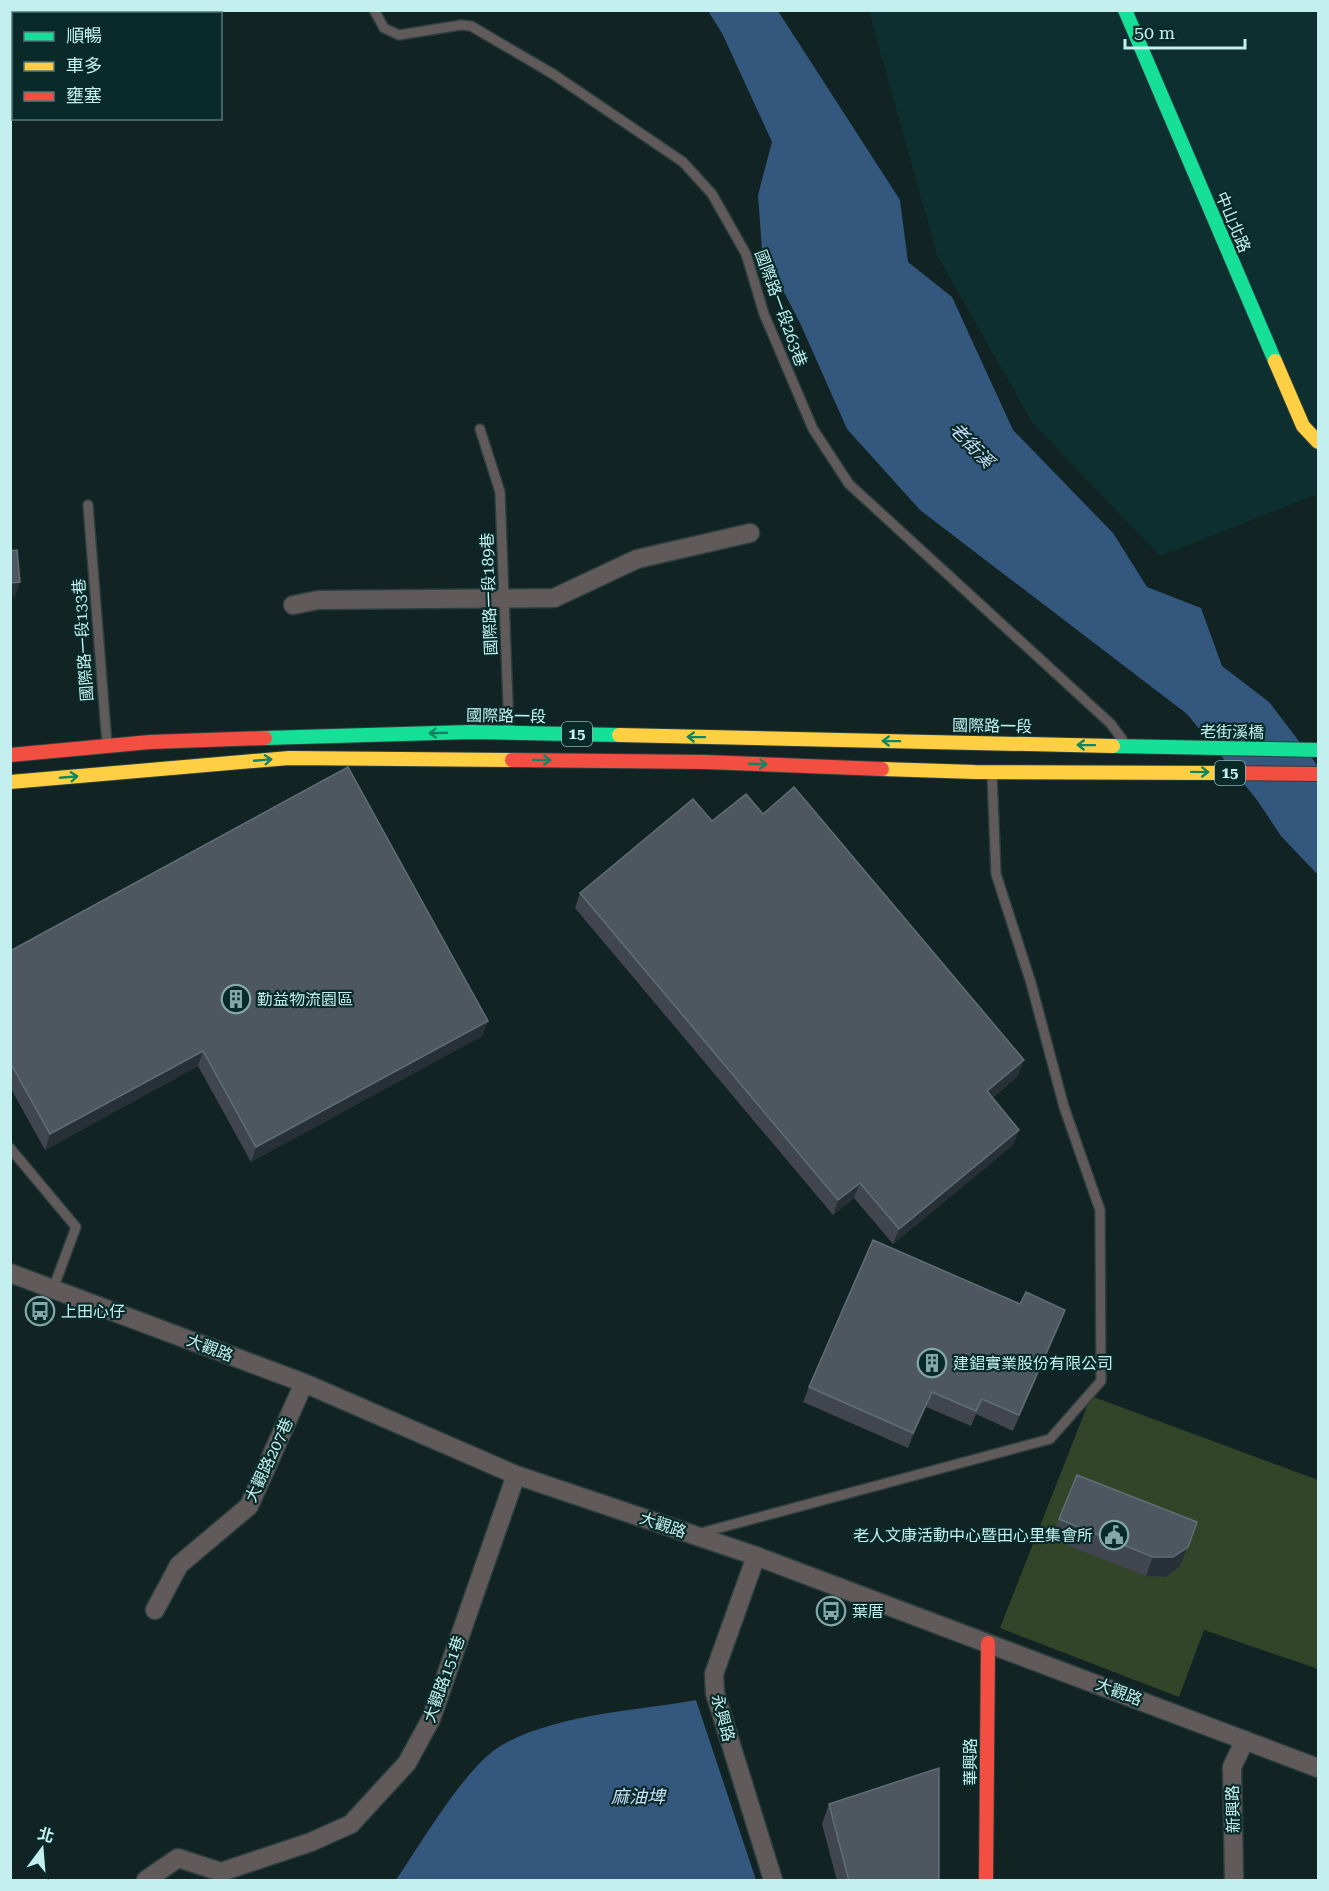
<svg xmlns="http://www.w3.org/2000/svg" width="1329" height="1891" viewBox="0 0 1329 1891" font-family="'Roboto Serif','Noto Sans TC',serif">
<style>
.built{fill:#0e2f2f}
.green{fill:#324529}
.water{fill:#34577d}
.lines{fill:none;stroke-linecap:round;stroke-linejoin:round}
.lane-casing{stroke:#2c3e3e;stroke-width:12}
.street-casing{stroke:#2c3e3e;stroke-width:21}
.fast-casing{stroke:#2c3e3e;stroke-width:16}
.slow-casing{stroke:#2c3e3e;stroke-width:16}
.jam-casing{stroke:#2c3e3e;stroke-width:16}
.lane{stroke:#615a5b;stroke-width:9}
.street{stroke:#615a5b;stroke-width:18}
.fast{stroke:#16e098;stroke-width:14}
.slow{stroke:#ffcf43;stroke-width:14}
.jam{stroke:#f24e42;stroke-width:14}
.wall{fill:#40454e}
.shaded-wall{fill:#273036}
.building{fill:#4e575f;stroke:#606f76;stroke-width:1.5}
.oneway{stroke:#108561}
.labels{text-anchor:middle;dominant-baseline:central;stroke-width:4.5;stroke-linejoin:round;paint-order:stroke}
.shield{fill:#0a2a2a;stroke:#8cb5b3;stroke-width:1.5}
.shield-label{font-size:15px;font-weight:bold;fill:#c3f0ee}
.street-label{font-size:16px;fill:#c3f0ee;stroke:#0a2a2a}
.poi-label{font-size:16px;fill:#c3f0ee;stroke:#0a2a2a;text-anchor:start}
.water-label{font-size:18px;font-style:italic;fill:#cae0fb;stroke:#0a2a2a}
</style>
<rect width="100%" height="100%" fill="#112323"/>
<path class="built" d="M 869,11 L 1318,11 L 1318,494 L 1160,556 L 1033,424 L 937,255 Z"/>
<path class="green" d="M 1091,1396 L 1318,1480 L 1318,1669 L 1204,1630 L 1179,1697 L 1000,1628 Z"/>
<path class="water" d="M 708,11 L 778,11 L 900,200 L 908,262 L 952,297 L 1013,430 L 1113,533 L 1147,587 L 1201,608 L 1222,666 L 1269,702 L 1318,766 L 1318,875 L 1281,836 L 1257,800 L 1187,714 L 920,510 L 847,429 L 800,323 L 762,250 L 758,195 L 772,142 L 722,33 Z
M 696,1700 L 756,1880 L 396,1880 C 420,1845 467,1764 502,1745 C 557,1714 635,1711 696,1700 Z"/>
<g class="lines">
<g class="lane-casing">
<path id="lane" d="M 374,10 L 384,28 L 399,35 L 461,25 L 471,26 L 553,74 L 683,162 L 712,194 L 746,254 L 764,314 L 813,429 L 849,484 L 1111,724 L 1122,739
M 480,429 L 500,492 L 509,730
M 88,505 L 107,744
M 10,1148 L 76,1227 L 53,1289
M 697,1534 L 1050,1439 L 1101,1381 L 1100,1210 L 1064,1107 L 1031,983 L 996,874 L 992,774"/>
</g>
<g class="street-casing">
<path id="street" d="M 293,605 L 318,600 L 554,598 L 637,559 L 750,533
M 10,1273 L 304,1383 L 516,1475 L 756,1556 L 1318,1768
M 756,1556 L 714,1674 L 715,1693 L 773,1880
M 155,1610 L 179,1565 L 249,1506 L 304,1383
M 146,1880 L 178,1858 L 221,1872 L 311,1842 L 351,1824 L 407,1763 L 431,1719 L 516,1475
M 1234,1880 L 1232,1767 L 1245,1740"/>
</g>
<g class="fast-casing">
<path id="fast" d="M 1125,10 L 1275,361
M 265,738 L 471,732 L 619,735
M 1113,746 L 1318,750"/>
</g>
<g class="slow-casing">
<path id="slow" d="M 1275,361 L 1303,426 L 1318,442
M 619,735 L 1113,746
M 882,769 L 975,772 L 1226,773
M 10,782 L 289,758 L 512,760"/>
</g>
<g class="jam-casing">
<path id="jam" d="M 10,755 L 150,742 L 265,738
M 512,760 L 706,762 L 882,769
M 1226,773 L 1318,774
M 986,1880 L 988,1643"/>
</g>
<use href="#lane" class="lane"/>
<use href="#street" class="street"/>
<use href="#fast" class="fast"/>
<use href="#slow" class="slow"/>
<use href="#jam" class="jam"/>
</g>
<path class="wall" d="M 763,814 L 1018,1076 L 992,1098 L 1019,1130 L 1013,1145 L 893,1244 L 854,1198 L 833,1215 L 575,908 L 580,893 L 712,821 Z
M 10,951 L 488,1021 L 482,1036 L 251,1162 L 198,1066 L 45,1150 L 10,1087 Z
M 1020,1304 L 1065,1310 L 1060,1325 L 1013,1431 L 976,1414 L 971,1426 L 926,1407 L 908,1448 L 803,1402 L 809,1387 Z
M 1059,1519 L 1180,1566 L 1166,1577 L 1146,1576 L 1051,1539 Z
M 829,1804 L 939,1881 L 837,1881 L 822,1824 Z"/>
<path class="shaded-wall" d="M 20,582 L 15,597 L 10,598 L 10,583 Z
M 488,1021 L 482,1036 L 251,1162 L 256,1147 Z
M 203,1051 L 198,1066 L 45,1150 L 50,1134 Z
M 1024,1060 L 1018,1076 L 981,1106 L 987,1091 Z
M 1019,1130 L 1013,1145 L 893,1244 L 899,1229 Z
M 860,1183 L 854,1198 L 833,1215 L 838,1200 Z
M 1065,1310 L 1060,1325 L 1013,1431 L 1019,1415 Z
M 932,1392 L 926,1407 L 908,1448 L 913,1433 Z
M 1197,1522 L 1180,1566 L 1166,1577 L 1146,1576 L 1153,1557 Z"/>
<path class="building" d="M 17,550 L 20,582 L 10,583 L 10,551 Z
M 348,767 L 488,1021 L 256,1147 L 203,1051 L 50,1134 L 10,1062 L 10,951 Z
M 794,787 L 1024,1060 L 987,1091 L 1019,1130 L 899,1229 L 860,1183 L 838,1200 L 580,893 L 693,799 L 712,821 L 746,794 L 763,814 Z
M 873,1240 L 1020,1304 L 1026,1292 L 1065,1310 L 1019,1415 L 982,1399 L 976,1411 L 932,1392 L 913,1433 L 809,1387 Z
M 1077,1475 L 1197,1522 L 1188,1547 L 1173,1557 L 1153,1557 L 1059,1519 Z
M 939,1768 L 939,1881 L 849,1881 L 829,1804 Z"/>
<defs><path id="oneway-shaft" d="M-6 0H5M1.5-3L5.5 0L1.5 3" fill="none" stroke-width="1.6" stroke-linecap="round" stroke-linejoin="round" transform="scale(1.5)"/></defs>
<g class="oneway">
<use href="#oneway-shaft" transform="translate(438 733) rotate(178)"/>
<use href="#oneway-shaft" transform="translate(696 737) rotate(-179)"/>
<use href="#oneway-shaft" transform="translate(891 741) rotate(-179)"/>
<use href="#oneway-shaft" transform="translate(1086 745) rotate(-179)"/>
<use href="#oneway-shaft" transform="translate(263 760) rotate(-5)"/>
<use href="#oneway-shaft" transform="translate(542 760) rotate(1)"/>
<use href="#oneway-shaft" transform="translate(758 764) rotate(2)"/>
<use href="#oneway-shaft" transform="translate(1200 772) rotate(1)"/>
<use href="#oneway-shaft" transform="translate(69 777) rotate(-5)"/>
</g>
<defs>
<g id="building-ring" transform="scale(1.5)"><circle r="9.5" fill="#0a2a2a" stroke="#85a8a7" stroke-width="1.5"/><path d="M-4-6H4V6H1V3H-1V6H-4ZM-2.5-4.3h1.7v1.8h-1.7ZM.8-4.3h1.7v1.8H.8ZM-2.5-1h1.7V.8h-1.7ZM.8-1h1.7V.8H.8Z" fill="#85a8a7"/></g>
<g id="bus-ring" transform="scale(1.5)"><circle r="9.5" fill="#0a2a2a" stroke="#85a8a7" stroke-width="1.5"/><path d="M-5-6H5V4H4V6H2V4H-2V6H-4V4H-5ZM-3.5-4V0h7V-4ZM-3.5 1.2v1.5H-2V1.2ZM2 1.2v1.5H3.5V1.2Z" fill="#85a8a7"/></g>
<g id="civic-ring" transform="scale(1.5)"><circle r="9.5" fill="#0a2a2a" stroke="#85a8a7" stroke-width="1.5"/><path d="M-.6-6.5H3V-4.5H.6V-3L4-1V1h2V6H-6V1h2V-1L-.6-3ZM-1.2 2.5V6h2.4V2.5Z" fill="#85a8a7"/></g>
</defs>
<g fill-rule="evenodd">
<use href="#building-ring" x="236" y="999"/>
<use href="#bus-ring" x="40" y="1311"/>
<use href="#building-ring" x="932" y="1363"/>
<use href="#civic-ring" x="1114" y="1535"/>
<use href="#bus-ring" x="831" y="1611"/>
</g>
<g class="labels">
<g class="shield">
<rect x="562" y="722" width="30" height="24" rx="4.5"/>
<rect x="1215" y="761" width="30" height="24" rx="4.5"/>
</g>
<g class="shield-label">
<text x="577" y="734">15</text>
<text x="1230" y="773">15</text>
</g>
<g class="street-label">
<text transform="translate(1233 222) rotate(67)">中山北路</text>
<text transform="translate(781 308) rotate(70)">國際路一段263巷</text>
<text transform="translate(489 594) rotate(-92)">國際路一段189巷</text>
<text transform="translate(83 640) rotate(-94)">國際路一段133巷</text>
<text transform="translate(506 716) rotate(1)">國際路一段</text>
<text transform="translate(992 726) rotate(1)">國際路一段</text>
<text transform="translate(1232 732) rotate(1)">老街溪橋</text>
<text transform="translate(210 1348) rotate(21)">大觀路</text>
<text transform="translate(269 1460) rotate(-65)">大觀路207巷</text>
<text transform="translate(663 1525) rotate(19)">大觀路</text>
<text transform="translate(444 1679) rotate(-70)">大觀路151巷</text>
<text transform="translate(1119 1692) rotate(21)">大觀路</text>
<text transform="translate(723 1718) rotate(75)">永興路</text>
<text transform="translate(970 1762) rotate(-90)">華興路</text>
<text transform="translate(1233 1809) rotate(-91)">新興路</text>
</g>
<g class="poi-label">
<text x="257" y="999">勤益物流園區</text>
<text x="61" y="1311">上田心仔</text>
<text x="953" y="1363">建錩實業股份有限公司</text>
<text x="1093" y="1535" text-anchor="end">老人文康活動中心暨田心里集會所</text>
<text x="852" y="1611">葉厝</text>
</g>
<g class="water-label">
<text transform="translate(972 445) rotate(46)">老街溪</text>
<text x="638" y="1796">麻油埤</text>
</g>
</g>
<rect width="1329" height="1891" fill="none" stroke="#c3f0ee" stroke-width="24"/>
<rect x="12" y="12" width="210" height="108" fill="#0a2a2a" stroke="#547978" stroke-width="1.5"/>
<rect x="24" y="32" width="30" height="9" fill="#16e098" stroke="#547978" stroke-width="1.5"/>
<text x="66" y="42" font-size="18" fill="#c3f0ee">順暢</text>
<rect x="24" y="62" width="30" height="9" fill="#ffcf43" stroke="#547978" stroke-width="1.5"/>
<text x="66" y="72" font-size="18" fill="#c3f0ee">車多</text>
<rect x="24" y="92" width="30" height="9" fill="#f24e42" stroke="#547978" stroke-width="1.5"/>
<text x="66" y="102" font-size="18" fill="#c3f0ee">壅塞</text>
<g transform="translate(42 1849) rotate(16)" stroke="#0a2a2a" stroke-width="4.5" paint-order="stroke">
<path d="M0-4.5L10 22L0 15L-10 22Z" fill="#c3f0ee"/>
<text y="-9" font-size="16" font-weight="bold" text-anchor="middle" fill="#c3f0ee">北</text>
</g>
<path d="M1125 39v9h120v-9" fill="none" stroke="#c3f0ee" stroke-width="3"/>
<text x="1134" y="39" font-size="18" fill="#c3f0ee" stroke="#0a2a2a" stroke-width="4.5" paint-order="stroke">50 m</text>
</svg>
